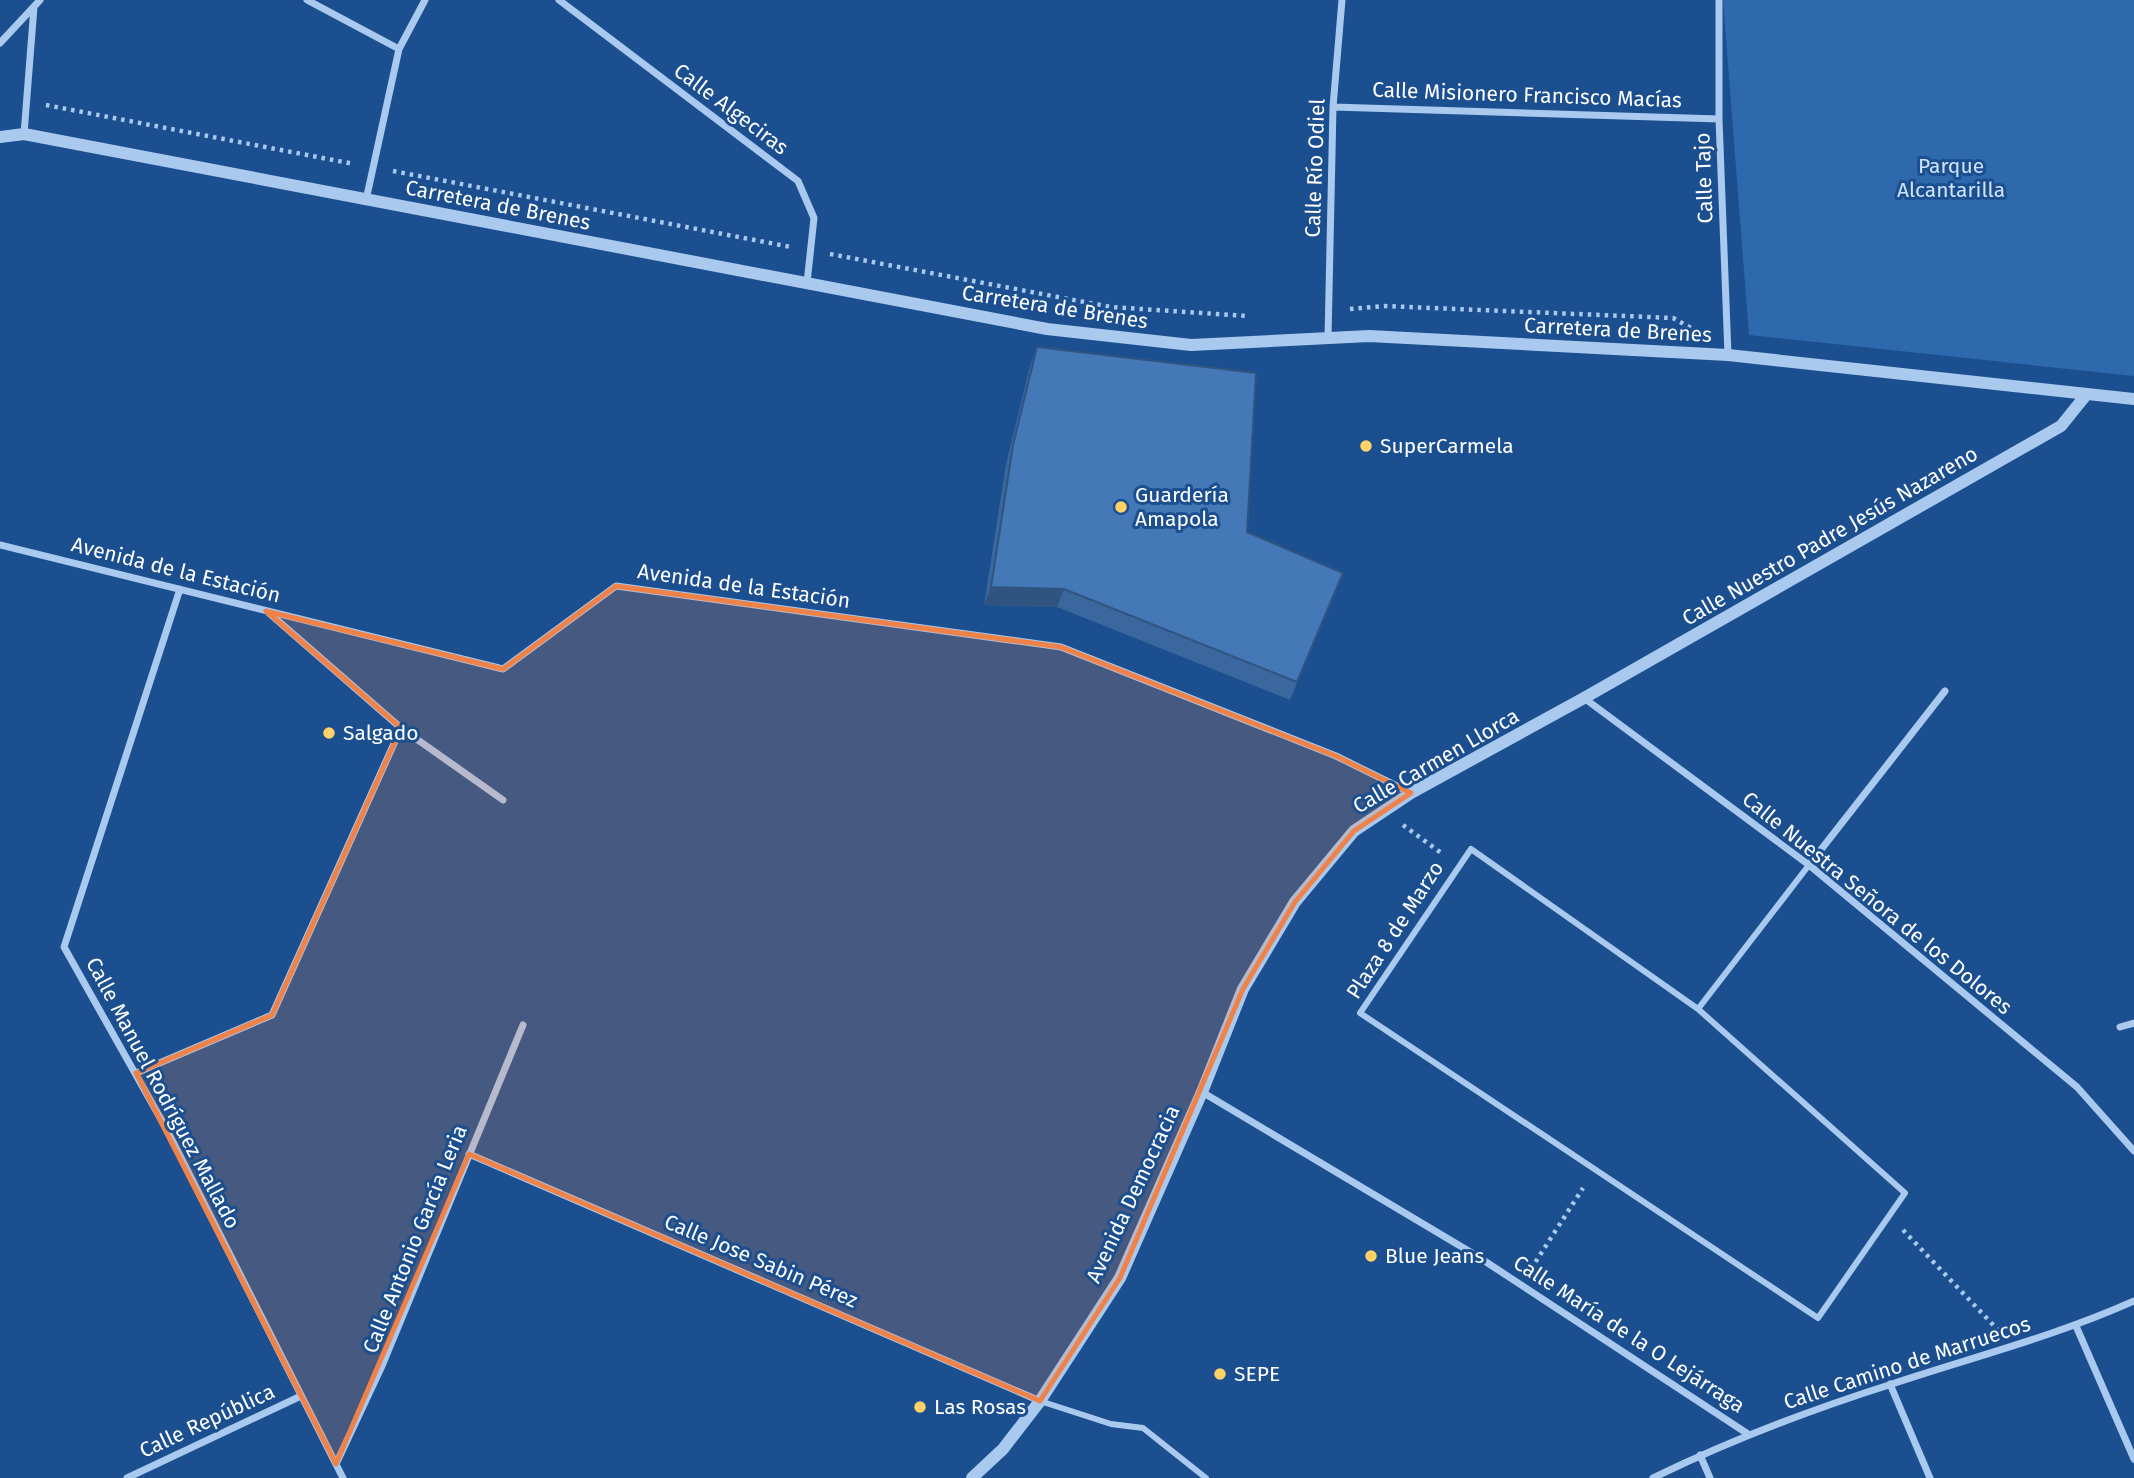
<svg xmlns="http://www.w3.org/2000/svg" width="2134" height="1478" viewBox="0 0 2134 1478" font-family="'Fira Sans',sans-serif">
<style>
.green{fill:#2e69ad}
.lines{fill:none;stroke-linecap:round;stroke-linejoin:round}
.path{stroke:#a9c9ee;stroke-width:4.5;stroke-dasharray:3.5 5;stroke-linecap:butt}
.pedestrian{stroke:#a9c9ee;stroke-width:6}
.minor{stroke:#a9c9ee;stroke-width:7}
.tertiary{stroke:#a9c9ee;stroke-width:12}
.wall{fill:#3a679d}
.shaded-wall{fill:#305480}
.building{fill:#4478b7;stroke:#305480;stroke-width:2}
.marked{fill:#ee8249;fill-opacity:0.2;stroke:#ee8249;stroke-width:5;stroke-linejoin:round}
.poi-dot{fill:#ffd166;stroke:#1b4f8f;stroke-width:2.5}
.labels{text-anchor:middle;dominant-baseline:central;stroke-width:6;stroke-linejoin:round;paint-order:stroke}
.street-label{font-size:21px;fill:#fff;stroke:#1b4f8f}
.park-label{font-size:21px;fill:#cfe3fa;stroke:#1b4f8f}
.poi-label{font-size:21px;fill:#fff;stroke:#1b4f8f;text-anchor:start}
</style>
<rect width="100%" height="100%" fill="#1b4f8f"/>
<path class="green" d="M 1723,0 L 2134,0 L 2134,376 L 1749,335 Z"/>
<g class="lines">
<path class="path" d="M 46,105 L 354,164
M 393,171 L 791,247
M 830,254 L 1111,307 L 1247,316
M 1350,309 L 1384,306 L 1673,318 L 1691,328
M 1403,825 L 1444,855
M 1903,1230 L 1998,1330
M 1531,1269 L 1583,1188"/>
<path class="pedestrian" d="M 1471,849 L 1698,1009 L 1905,1193 L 1818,1318 L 1360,1013 Z
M 1698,1009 L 1809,865
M 1040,1401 L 1111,1424 L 1143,1428 L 1206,1478"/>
<path class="minor" d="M 307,0 L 399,49
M 559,0 L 798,181 L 814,218 L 807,283
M 1719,0 L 1719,119 L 1728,355
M 0,43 L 40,0
M 1333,107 L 1719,119
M 24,134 L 34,7
M 366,200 L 399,49 L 425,0
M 1328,338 L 1333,107 L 1342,0
M 0,545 L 503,669 L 616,586 L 1061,647 L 1336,756 L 1411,793
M 180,589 L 64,947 L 167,1130 L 343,1478
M 269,613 L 401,728 L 503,800
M 1584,698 L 1809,865 L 2077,1087 L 2134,1151
M 1809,865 L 1945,691
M 2120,1027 L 2134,1023
M 136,1073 L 272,1015 L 401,728
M 1202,1092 L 1477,1256 L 1748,1434
M 469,1154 L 1040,1401
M 2076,1326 L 2134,1459
M 1890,1384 L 1930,1478
M 1700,1455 L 1710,1478
M 336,1464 L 382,1366 L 523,1025
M 127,1478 L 301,1396
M 1653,1478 C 1731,1440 1810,1410 1892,1384 C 1973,1357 2056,1336 2134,1301"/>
<path class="tertiary" d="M 0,137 L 24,134 L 1047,329 L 1191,345 L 1369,336 L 1728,355 L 2134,399
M 972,1478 L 1003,1449 L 1040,1401 L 1120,1278 L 1202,1092 L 1243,989 L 1295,902 L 1354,831 L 1411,793 L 1584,698 L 2061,426 L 2086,395"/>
</g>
<path class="wall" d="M 1037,347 L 1247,532 L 1336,592 L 1290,700 L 1057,607 L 984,605 L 1006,464 L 1030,366 Z"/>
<path class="shaded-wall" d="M 1343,573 L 1336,592 L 1290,700 L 1297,682 Z
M 991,587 L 1064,589 L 1057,607 L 984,605 Z"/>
<path class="building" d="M 1037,347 L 1256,373 L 1247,532 L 1343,573 L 1297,682 L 1064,589 L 991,587 L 1013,445 Z"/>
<path class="marked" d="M 616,586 L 1061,647 L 1336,756 L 1411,793 L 1354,831 L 1295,902 L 1243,989 L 1120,1278 L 1040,1401 L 469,1154 L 336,1464 L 136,1073 L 272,1015 L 401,728 L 266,611 L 503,669 Z"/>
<g class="poi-dot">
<circle cx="1366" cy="446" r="7"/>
<circle cx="1121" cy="507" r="7"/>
<circle cx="329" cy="733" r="7"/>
<circle cx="1371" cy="1256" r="7"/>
<circle cx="1220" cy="1374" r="7"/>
<circle cx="920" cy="1407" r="7"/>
</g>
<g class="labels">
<g class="street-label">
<text transform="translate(1527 95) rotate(2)">Calle Misionero Francisco Macías</text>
<text transform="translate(731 109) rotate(37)">Calle Algeciras</text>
<text transform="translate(1315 168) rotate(-88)">Calle Río Odiel</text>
<text transform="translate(1704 178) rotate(-92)">Calle Tajo</text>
<text transform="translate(498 205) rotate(11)">Carretera de Brenes</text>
<text transform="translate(1055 307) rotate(9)">Carretera de Brenes</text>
<text transform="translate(1618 330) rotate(3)">Carretera de Brenes</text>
<text transform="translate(1830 536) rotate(-30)">Calle Nuestro Padre Jesús Nazareno</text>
<text transform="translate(176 570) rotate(14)">Avenida de la Estación</text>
<text transform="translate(744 586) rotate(8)">Avenida de la Estación</text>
<text transform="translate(1436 761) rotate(-30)">Calle Carmen Llorca</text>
<text transform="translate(1877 903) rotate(39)">Calle Nuestra Señora de los Dolores</text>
<text transform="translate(1395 930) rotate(-57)">Plaza 8 de Marzo</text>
<text transform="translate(163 1093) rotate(62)">Calle Manuel Rodríguez Mallado</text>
<text transform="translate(1133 1194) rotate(-65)">Avenida Democracia</text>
<text transform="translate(415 1239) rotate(-68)">Calle Antonio García Leria</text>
<text transform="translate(761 1261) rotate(23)">Calle Jose Sabin Pérez</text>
<text transform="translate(1629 1334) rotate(33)">Calle María de la O Lejárraga</text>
<text transform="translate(1907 1363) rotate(-18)">Calle Camino de Marruecos</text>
<text transform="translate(207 1421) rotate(-25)">Calle República</text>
</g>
<g class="park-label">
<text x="1951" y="166">Parque<tspan x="1951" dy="24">Alcantarilla</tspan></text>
</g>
<g class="poi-label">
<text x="1380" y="446">SuperCarmela</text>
<text x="1135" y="495">Guardería<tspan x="1135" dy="24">Amapola</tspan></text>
<text x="343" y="733">Salgado</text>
<text x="1385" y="1256">Blue Jeans</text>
<text x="1234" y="1374">SEPE</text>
<text x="934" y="1407">Las Rosas</text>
</g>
</g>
</svg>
